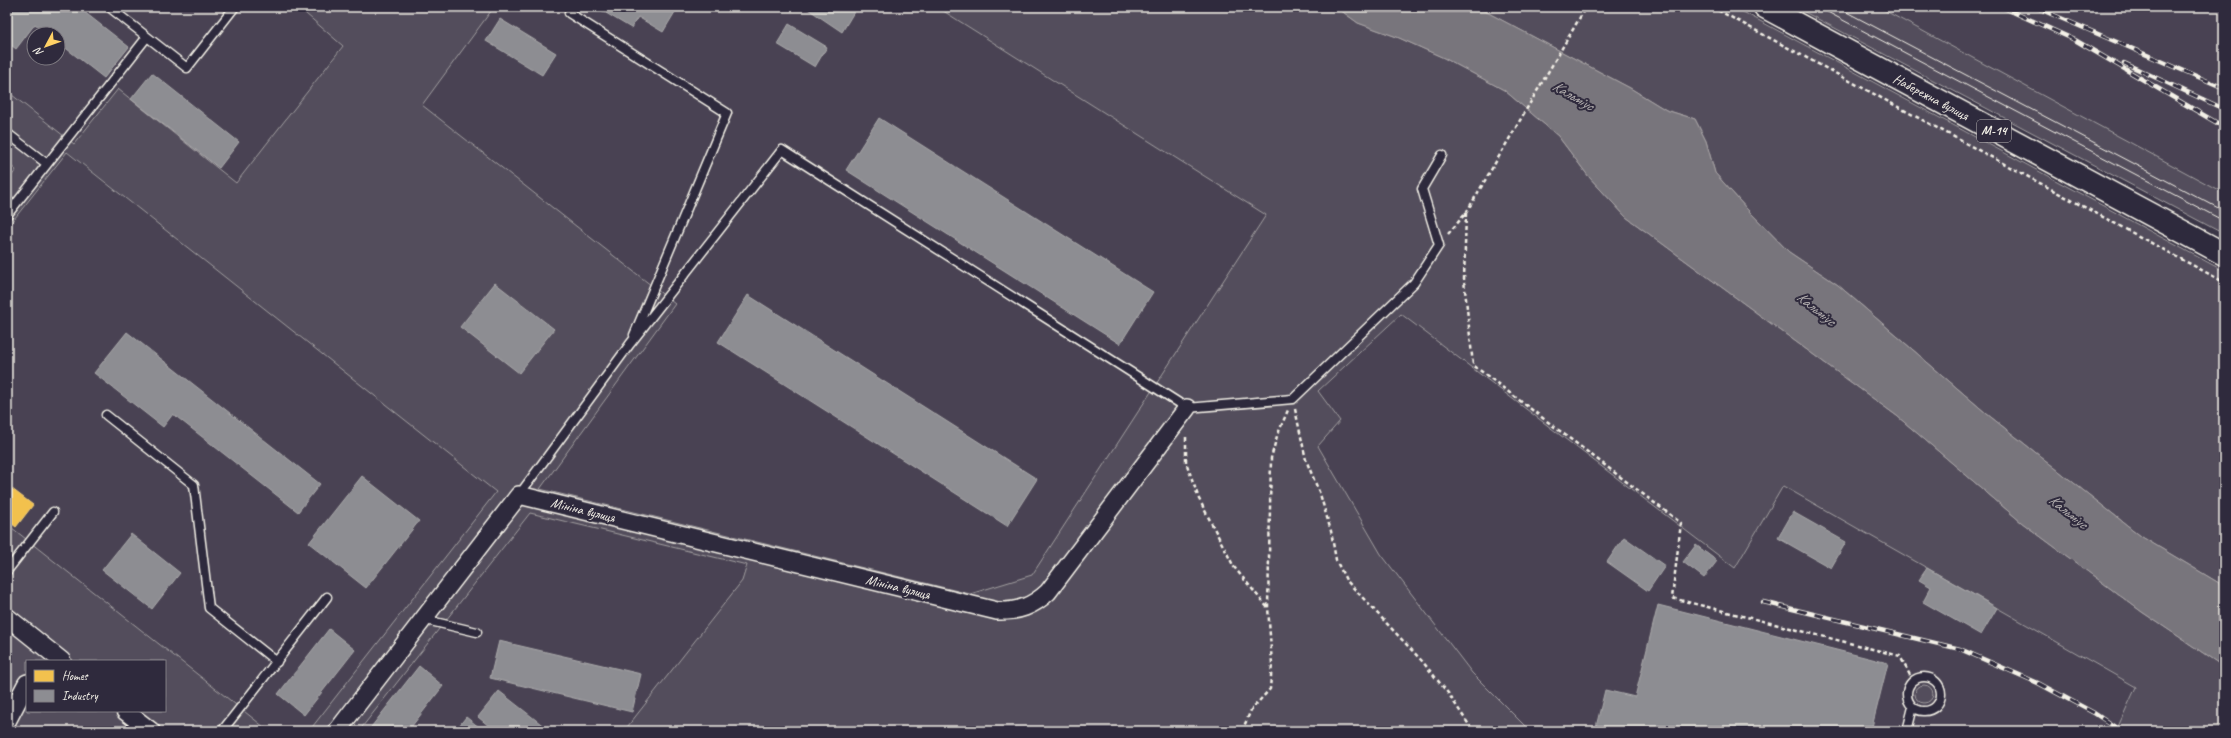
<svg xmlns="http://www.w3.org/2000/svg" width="2231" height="738" viewBox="0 0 2231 738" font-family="Caveat,sans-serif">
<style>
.built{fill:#484352;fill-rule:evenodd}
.green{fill:#534e5c;stroke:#a4a0a2;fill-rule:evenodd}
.water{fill:#78747b;stroke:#aaa6a7}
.homes{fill:#f2c14e;stroke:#f3cf7c}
.industry{fill:#8d8d92;stroke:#acabac}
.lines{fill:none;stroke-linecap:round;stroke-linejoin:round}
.lane-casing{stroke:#f4f1e8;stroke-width:11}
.street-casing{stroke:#f4f1e8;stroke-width:20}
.highway-casing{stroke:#f4f1e8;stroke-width:25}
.path{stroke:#f4f1e8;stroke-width:2.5;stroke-dasharray:4 3;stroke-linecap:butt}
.lane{stroke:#2f2a3d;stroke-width:8}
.street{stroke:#2f2a3d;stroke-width:17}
.highway{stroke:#2f2a3d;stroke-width:22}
.tram{stroke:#f4f1e8;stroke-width:1}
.rail-casing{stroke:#f4f1e8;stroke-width:4.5}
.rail{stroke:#2f2a3d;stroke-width:3;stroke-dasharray:9;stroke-linecap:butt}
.labels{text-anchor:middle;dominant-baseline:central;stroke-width:4;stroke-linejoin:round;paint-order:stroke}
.shield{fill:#2f2a3d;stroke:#b9b5b5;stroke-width:1}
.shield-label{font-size:13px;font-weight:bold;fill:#f4f1e8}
.street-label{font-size:14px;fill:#f4f1e8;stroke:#2f2a3d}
.water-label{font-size:15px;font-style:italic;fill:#b6b2b2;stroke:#2f2a3d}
</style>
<rect width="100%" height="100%" fill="#3b3647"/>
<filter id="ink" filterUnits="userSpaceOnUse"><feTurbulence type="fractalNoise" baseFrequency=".025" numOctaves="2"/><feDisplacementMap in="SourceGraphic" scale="8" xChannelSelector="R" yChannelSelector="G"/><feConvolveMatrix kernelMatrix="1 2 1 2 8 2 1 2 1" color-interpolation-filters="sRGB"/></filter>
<g filter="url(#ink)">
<path class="built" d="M 7,7 L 298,7 L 343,45 L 236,183 L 118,90 L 74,144 L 7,91 ZM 34,34 L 58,34 L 58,58 L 34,58 Z
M 494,7 L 937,7 L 1267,215 L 1032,575 L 970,594 L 539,489 L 675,304 L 422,105 Z
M 1878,7 L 2224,7 L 2224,193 L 2066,108 Z
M 66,152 L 497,492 L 309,731 L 269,731 L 7,524 L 7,228 Z
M 1401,314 L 1735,568 L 1783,485 L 2136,687 L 2116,731 L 1530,731 L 1472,673 L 1381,554 L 1318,446 L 1340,421 L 1318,391 Z
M 530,513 L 747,565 L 742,581 L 624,731 L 359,731 Z"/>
<path class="green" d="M 298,7 L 494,7 L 422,105 L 675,304 L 540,489 L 970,594 L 1032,575 L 1266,215 L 937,7 L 1336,7 L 1358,23 L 1397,37 L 1444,58 L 1504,90 L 1558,136 L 1589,177 L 1626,217 L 1897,416 L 2021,522 L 2142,612 L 2224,667 L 2224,731 L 2116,731 L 2136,687 L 1783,486 L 1735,568 L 1401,314 L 1318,391 L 1340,421 L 1318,446 L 1381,554 L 1472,673 L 1530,731 L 624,731 L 742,581 L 747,565 L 530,513 L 359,731 L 309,731 L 496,492 L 67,152 L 7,228 L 7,182 L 16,170 L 7,163 L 7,91 L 74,144 L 118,89 L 236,183 L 343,46 Z
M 1477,7 L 1734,7 L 2224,271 L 2224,586 L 2142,537 L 1987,414 L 1838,285 L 1789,252 L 1746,208 L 1715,173 L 1706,141 L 1695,119 L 1666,110 L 1630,88 Z
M 1795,7 L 1878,7 L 2224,193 L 2224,234 Z
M 7,524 L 240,708 L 269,731 L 7,731 ZM 27,661 L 165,661 L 165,711 L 27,711 Z
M1915 694a9 9 0 1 1 18 0a9 9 0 1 1-18 0Z"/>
<path class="water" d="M 1336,7 L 1477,7 L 1630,88 L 1666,110 L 1695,119 L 1706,141 L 1715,173 L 1746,208 L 1789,252 L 1838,285 L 1987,414 L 2142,537 L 2224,586 L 2224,667 L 2142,612 L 2021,522 L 1897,416 L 1626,217 L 1589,177 L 1558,136 L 1504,90 L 1444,58 L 1397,37 L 1358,23 Z"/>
<path class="homes" d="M 7,485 L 33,505 L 16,527 L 7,520 Z"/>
<path class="industry" d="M 7,7 L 78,7 L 129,47 L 104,78 L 58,42 L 58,34 L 48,34 L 35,24 L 16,49 L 7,42 Z
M 602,7 L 678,7 L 663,32 L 638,17 L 631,28 L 601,10 Z
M 805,7 L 847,7 L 854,12 L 842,32 Z
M 500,19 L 556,53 L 542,75 L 486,41 Z
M 789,24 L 827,47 L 815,67 L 777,44 Z
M 152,73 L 239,142 L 219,168 L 131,99 Z
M 879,118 L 1153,292 L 1120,344 L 846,170 Z
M 495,283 L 554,329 L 519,373 L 460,327 Z
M 748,295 L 1037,479 L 1007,526 L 718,342 Z
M 127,332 L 320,484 L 298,512 L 173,414 L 163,427 L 94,373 Z
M 362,476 L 419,521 L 366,588 L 309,543 Z
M 1793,512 L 1846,542 L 1831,568 L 1778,538 Z
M 131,534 L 180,573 L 152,609 L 102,570 Z
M 1624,537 L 1665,566 L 1648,591 L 1607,562 Z
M 1696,545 L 1717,561 L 1704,578 L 1683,562 Z
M 1927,568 L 1997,608 L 1981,635 L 1923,602 L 1931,587 L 1919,580 Z
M 1658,605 L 1888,663 L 1871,731 L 1595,731 L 1605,690 L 1635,697 Z
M 329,629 L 355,650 L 304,715 L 278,694 Z
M 499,641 L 641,674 L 632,712 L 490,678 Z
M 419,666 L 443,686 L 408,731 L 368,731 Z
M 499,691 L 550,731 L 495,731 L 478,717 Z
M 466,717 L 484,731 L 455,731 Z"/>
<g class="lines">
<g class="lane-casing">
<path id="lane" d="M 109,7 L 187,68 L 234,8 L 232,7
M 573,7 L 569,13 L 727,113 L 634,335
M 7,133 L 47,164
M 7,215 L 147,37
M 106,415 L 194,485 L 209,608 L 277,662
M 519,495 L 630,344 L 782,150 L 1187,408 L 1293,399 L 1414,283 L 1439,245 L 1422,189 L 1442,155
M 7,571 L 53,512
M 422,619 L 477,632
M1907 694a17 17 0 1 1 34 0a17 17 0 1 1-34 0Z
M 222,731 L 327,597
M 1907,731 L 1913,707"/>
</g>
<g class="street-casing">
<path id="street" d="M 7,617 L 62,661
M 125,711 L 151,731
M 7,721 L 27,683
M 337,731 L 519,495 L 997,611 C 1018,612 1033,606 1048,592 L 1187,408"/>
</g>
<g class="highway-casing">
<path id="highway" d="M 1765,7 L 2224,254"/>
</g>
<path class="path" d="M 1712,7 L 2224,282
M 1466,213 L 1464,280 L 1473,365 L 1681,523 L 1672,598 L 1900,656 L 1913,681
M 1448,234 L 1466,213 L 1586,7
M 1295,409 L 1306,460 L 1320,494 L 1331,531 L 1336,560 L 1346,580 L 1422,661 L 1448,693 L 1473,731
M 1186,437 L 1186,462 L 1199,499 L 1234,567 L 1267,607
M 1242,731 L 1251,710 L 1270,689 L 1272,664 L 1268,607 L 1271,458 L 1277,436 L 1288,410"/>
<use href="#lane" class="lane"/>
<use href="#street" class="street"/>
<use href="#highway" class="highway"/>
<path class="tram" d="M 1818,7 L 2224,221
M 1837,7 L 2224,211"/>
<g class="rail-casing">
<path id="rail" d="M 2002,7 L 2075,40 L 2224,127
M 2035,7 L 2224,88
M 2124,63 L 2224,109
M 1763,602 L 1960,649 L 2038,683 L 2094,713 L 2121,731"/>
</g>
<use href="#rail" class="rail"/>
</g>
</g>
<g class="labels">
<rect class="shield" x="1977" y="120" width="34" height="22" rx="3"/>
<g class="shield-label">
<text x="1994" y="131">М-14</text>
</g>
<g class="street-label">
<text transform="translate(1931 97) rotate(28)">Набережна вулиця</text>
<text transform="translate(583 510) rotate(14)">Мініна вулиця</text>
<text transform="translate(898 587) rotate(14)">Мініна вулиця</text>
</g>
<g class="water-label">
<text transform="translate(1573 96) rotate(30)">Кальміус</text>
<text transform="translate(1816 309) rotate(39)">Кальміус</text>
<text transform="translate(2068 512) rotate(39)">Кальміус</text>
</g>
</g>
<rect width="2231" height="738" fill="none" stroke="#2f2a3d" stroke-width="24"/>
<rect x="12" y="12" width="2207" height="714" fill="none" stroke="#f4f1e8" stroke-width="1.5" filter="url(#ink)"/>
<rect x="26" y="660" width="140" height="52" fill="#2f2a3d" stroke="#7e7a81"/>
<rect x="34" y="670" width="20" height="12" fill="#f2c14e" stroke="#7e7a81"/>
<text x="62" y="680" font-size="12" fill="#f4f1e8">Homes</text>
<rect x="34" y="690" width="20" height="12" fill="#8d8d92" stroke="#7e7a81"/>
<text x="62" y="700" font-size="12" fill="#f4f1e8">Industry</text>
<g transform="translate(46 46) rotate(229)"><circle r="19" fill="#2f2a3d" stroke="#7e7a81"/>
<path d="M0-3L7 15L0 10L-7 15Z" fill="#ffd166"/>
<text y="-6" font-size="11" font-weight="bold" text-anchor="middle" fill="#f4f1e8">N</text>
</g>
</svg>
